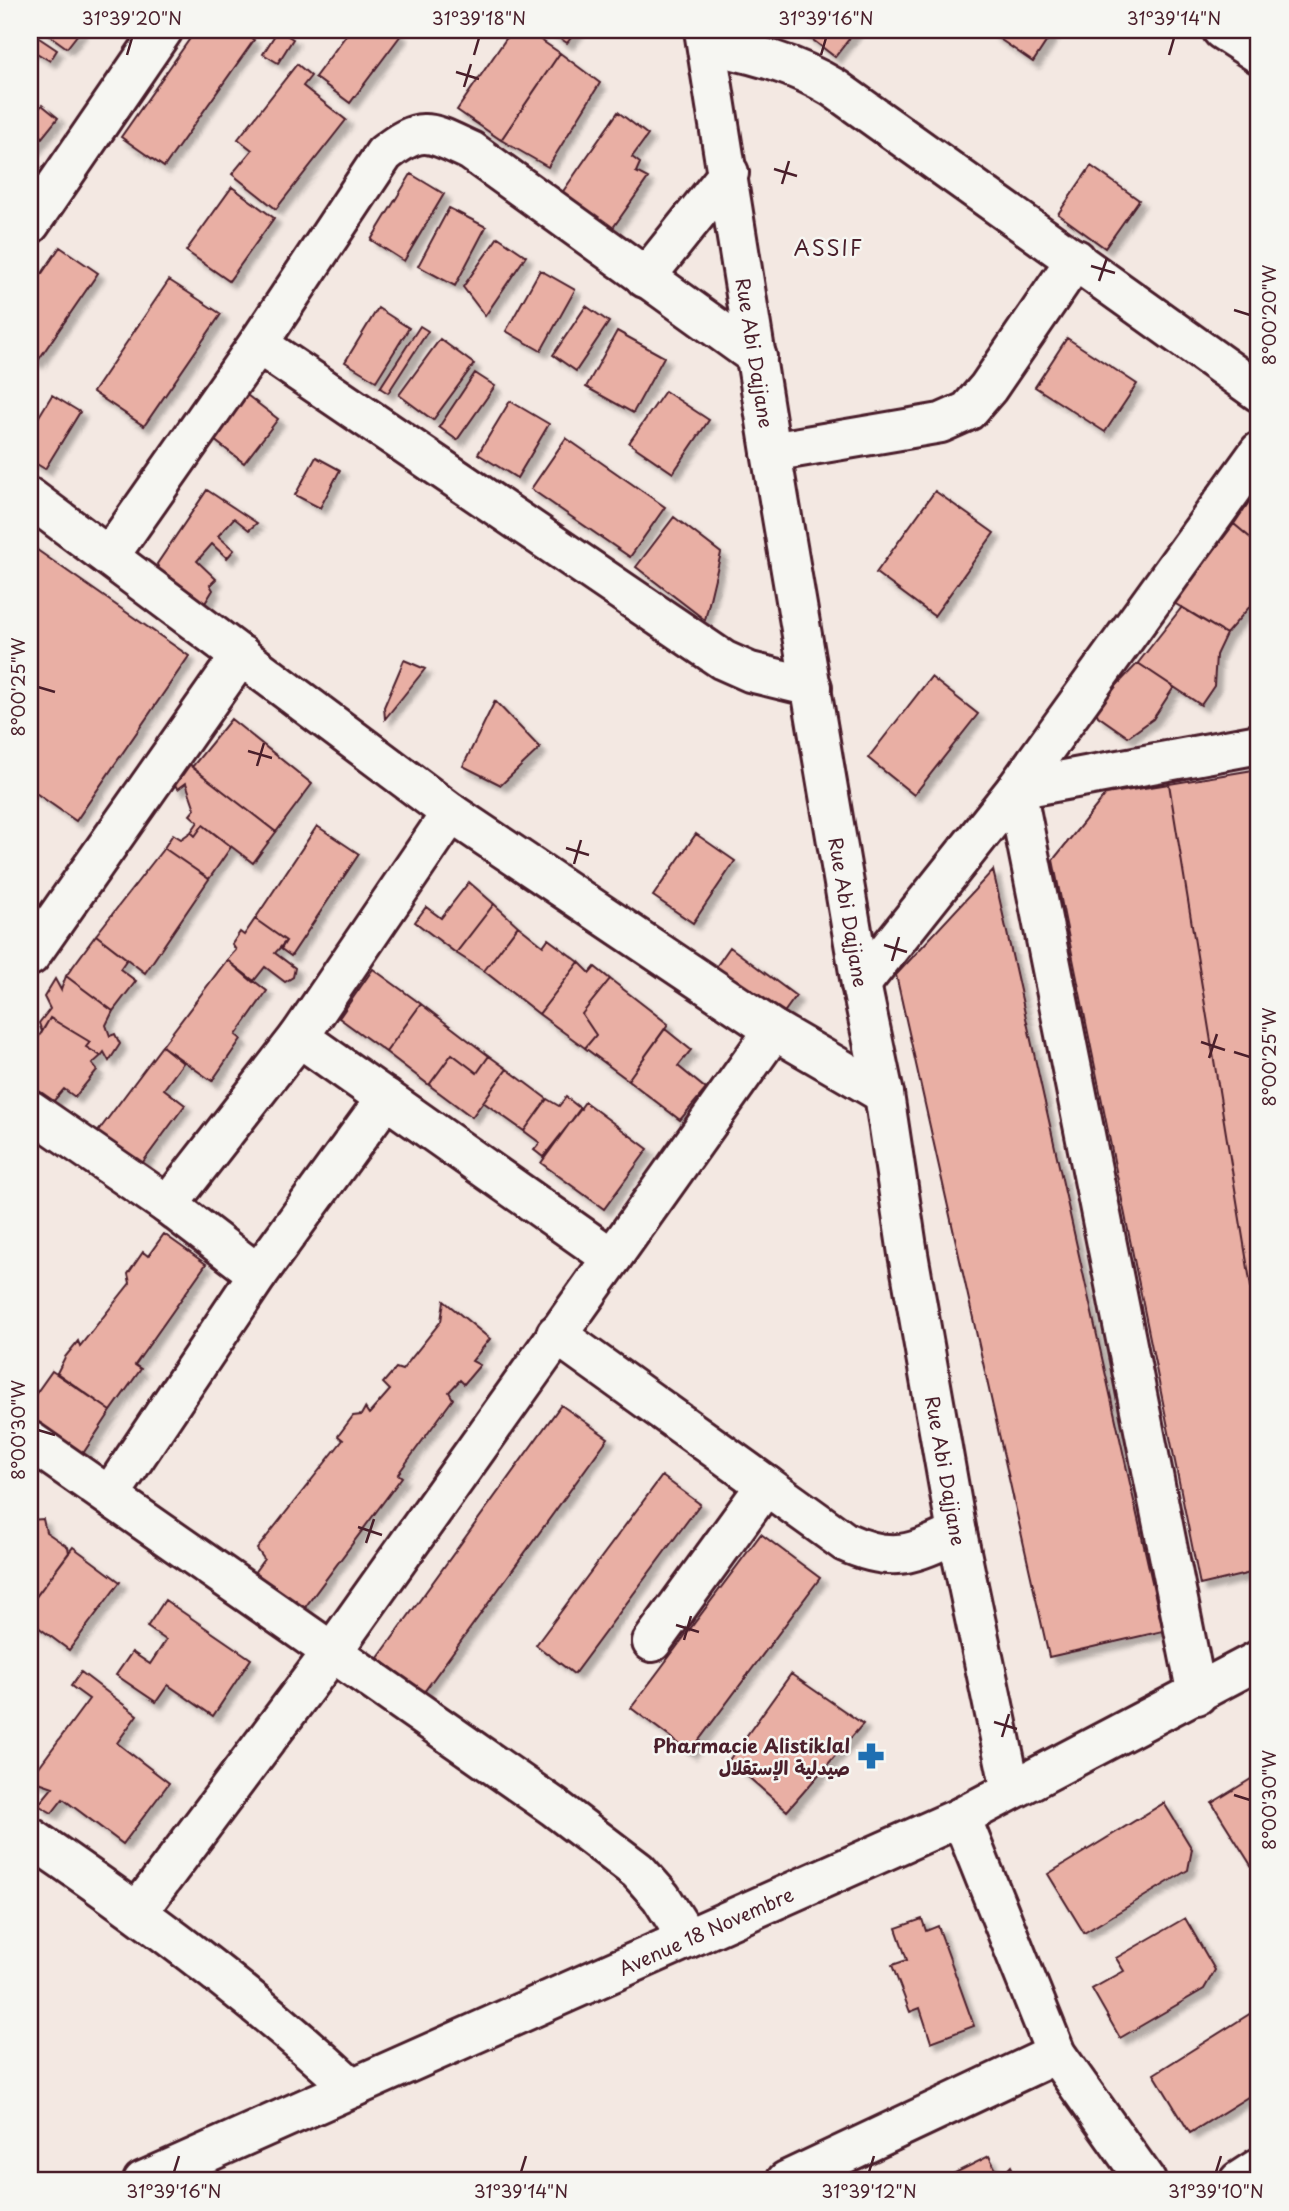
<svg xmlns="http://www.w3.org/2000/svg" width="1289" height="2211" viewBox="0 0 1289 2211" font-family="'Playpen Sans','Playpen Sans Arabic',sans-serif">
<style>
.building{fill:#e9afa4;stroke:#4a1f2b;stroke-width:2;filter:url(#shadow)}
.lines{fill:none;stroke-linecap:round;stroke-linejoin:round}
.minor-casing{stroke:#4a1f2b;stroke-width:44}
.tertiary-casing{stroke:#4a1f2b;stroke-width:44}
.minor{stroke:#f6f6f2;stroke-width:38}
.tertiary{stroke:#f6f6f2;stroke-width:38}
.ticks{fill:none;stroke:#4a1f2b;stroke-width:2.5}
.labels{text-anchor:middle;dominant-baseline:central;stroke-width:5;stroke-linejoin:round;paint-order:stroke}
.street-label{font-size:19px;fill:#4a1f2b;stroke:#f6f6f2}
.poi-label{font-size:19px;font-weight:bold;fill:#4a1f2b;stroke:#f6f6f2;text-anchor:end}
.neighbourhood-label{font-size:21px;letter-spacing:2px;fill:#4a1f2b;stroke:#f6f6f2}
.neatline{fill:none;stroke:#4a1f2b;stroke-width:2.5}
.ticks-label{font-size:18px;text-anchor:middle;fill:#4a1f2b}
</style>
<defs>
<filter id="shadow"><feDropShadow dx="6" dy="6" stdDeviation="2" flood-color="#0004"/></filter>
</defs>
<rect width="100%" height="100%" fill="#f3e8e2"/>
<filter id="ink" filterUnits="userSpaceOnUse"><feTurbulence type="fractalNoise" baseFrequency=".0143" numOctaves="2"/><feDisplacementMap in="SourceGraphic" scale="14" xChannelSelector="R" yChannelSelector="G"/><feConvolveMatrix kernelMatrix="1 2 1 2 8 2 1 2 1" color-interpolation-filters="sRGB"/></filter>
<g filter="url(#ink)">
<path class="building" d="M 42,30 L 81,30 L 67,48 Z
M 196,30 L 239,30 L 254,40 L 164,167 L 121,137 Z
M 278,30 L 293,39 L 278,63 L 263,54 Z
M 350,30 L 395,30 L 401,35 L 350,103 L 315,77 Z
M 512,30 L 526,30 L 560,53 L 501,140 L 457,110 Z
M 548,30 L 577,30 L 567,43 Z
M 800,30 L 856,30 L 835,57 Z
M 993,30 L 1054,30 L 1033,62 L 991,33 Z
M 30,32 L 57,50 L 50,61 L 30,49 Z
M 560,53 L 600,83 L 548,167 L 501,140 Z
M 297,64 L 311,76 L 303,86 L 346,120 L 276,209 L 232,174 L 252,150 L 238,139 Z
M 42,105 L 58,118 L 33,149 L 30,146 L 30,120 Z
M 618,112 L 648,135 L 632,157 L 640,163 L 636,172 L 648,178 L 605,239 L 557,200 Z
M 1091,166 L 1139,200 L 1105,248 L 1058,214 Z
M 411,174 L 444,194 L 404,261 L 371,240 Z
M 232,187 L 274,218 L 229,281 L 186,251 Z
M 449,208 L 486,227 L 455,286 L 418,266 Z
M 498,237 L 526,256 L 485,316 L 463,287 Z
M 60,247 L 98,273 L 37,362 L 30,357 L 30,291 Z
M 540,270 L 575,290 L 541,351 L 506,331 Z
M 169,280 L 221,314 L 144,426 L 93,392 Z
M 586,306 L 609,322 L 576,371 L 553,355 Z
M 378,308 L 409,328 L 376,381 L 345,362 Z
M 420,326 L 428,331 L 388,393 L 380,388 Z
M 617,331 L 664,357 L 633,413 L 586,387 Z
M 1067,338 L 1137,384 L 1105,432 L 1035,387 Z
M 440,339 L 474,364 L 433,420 L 399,395 Z
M 475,373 L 495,386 L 457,440 L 439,427 Z
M 665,391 L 709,420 L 673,473 L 629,443 Z
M 243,392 L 278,419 L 244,463 L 209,436 Z
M 52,395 L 80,412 L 45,469 L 30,460 L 30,431 Z
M 510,401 L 549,424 L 517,478 L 478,454 Z
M 566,438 L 665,507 L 630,557 L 531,489 Z
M 316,457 L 340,470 L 320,508 L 295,495 Z
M 1259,487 L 1259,545 L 1234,524 Z
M 207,490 L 257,523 L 249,530 L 234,518 L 218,536 L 234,550 L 227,558 L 212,544 L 197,561 L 216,579 L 210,585 L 213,590 L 202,608 L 165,585 L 157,564 Z
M 935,491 L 994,533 L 934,616 L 876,573 Z
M 674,517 L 721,553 L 705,620 L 636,567 Z
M 1234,524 L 1259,545 L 1259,596 L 1226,634 L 1174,603 Z
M 30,545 L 189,656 L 76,821 L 30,789 Z
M 1182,607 L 1226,634 L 1216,655 L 1214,686 L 1201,705 L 1138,663 Z
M 404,660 L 425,669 L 385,719 L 384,707 Z
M 1138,663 L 1174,687 L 1153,719 L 1128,737 L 1098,716 L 1095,708 Z
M 931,677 L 978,714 L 914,795 L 868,758 Z
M 495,701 L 540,748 L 501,785 L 463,766 Z
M 231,719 L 312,784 L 276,832 L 192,767 Z
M 186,757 L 192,767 L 276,832 L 253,863 L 203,825 L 195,836 L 191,832 L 198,822 L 190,815 L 195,809 L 186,783 L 178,789 L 172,782 Z
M 1259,769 L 1259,1336 L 1169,784 Z
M 1169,784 L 1259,1336 L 1259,1571 L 1200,1585 L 1053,860 L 1106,794 Z
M 203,825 L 231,847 L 209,879 L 164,848 L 173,834 L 181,839 L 191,832 L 195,836 Z
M 317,826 L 359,854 L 291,956 L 281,949 L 286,941 L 255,919 Z
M 696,834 L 735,861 L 693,923 L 653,896 Z
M 164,848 L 209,879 L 145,973 L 96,935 Z
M 993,870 L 1163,1631 L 1049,1657 L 896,975 Z
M 469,882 L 494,904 L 456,953 L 415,922 L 426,907 L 441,918 Z
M 494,904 L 518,926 L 484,971 L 456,953 Z
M 255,919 L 286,941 L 275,953 L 295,968 L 293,977 L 285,982 L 265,967 L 253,982 L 227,960 L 236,950 L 232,944 L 240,932 L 244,935 Z
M 518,926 L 543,946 L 548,939 L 579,962 L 539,1014 L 484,971 Z
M 96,935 L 127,959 L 120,969 L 136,981 L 113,1011 L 66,976 Z
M 730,947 L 796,996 L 777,1022 L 711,974 Z
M 227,960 L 267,991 L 236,1035 L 241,1039 L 212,1081 L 162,1046 Z
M 579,962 L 590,973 L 595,967 L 610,979 L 582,1014 L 596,1035 L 585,1048 L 539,1014 Z
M 373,969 L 421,1004 L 386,1052 L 339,1018 Z
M 66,976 L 113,1011 L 106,1025 L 110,1036 L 115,1034 L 120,1044 L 109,1061 L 104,1052 L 101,1056 L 86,1047 L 90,1042 L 50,1018 L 42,1032 L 39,1023 L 50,1009 L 44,997 L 55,979 L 61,990 Z
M 610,979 L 668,1024 L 628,1080 L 585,1048 L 596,1035 L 582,1014 Z
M 421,1004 L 489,1056 L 477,1073 L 452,1054 L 429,1085 L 386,1052 Z
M 50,1018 L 90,1042 L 86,1047 L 101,1056 L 92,1064 L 97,1070 L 75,1097 L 64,1089 L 51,1104 L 30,1087 L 30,1051 Z
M 665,1029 L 691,1050 L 678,1066 L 706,1089 L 680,1120 L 628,1080 Z
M 162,1046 L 183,1063 L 164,1089 L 185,1105 L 137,1170 L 94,1137 Z
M 452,1054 L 477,1073 L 489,1056 L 507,1069 L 472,1117 L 429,1085 Z
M 507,1069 L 547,1099 L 524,1131 L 483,1102 Z
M 566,1097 L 581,1109 L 543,1157 L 534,1150 L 540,1143 L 524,1131 L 547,1099 L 559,1106 Z
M 585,1102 L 648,1149 L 604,1209 L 541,1163 Z
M 164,1234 L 206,1264 L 135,1365 L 141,1369 L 111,1411 L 57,1373 L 65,1357 L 78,1341 L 80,1346 L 130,1283 L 128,1274 L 143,1252 L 148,1256 Z
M 444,1301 L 490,1339 L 472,1361 L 480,1365 L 464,1384 L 460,1380 L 449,1392 L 453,1399 L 398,1474 L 402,1477 L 300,1614 L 251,1577 L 264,1559 L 257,1549 L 343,1440 L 338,1436 L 353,1416 L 361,1415 L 365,1408 L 369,1414 L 390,1390 L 383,1383 L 396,1368 L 402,1370 L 441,1321 Z
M 52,1371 L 111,1411 L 82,1455 L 30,1417 L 30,1402 Z
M 561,1405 L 608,1438 L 424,1692 L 378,1658 Z
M 662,1476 L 700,1504 L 574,1674 L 536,1645 Z
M 43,1519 L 46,1532 L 68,1547 L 69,1553 L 34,1599 L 30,1596 L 30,1520 Z
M 761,1534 L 820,1578 L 690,1752 L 631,1708 Z
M 73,1547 L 120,1582 L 69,1650 L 30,1621 L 30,1605 Z
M 165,1600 L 251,1659 L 213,1716 L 168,1685 L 156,1702 L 116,1675 L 132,1652 L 150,1664 L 166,1640 L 147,1627 Z
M 81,1672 L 137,1715 L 117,1743 L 169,1783 L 123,1844 L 63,1799 L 52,1813 L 38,1805 L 53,1787 L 30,1779 L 89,1699 L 71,1686 Z
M 791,1674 L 863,1724 L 787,1811 L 729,1760 Z
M 1259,1774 L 1259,1878 L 1212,1803 Z
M 1164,1803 L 1192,1849 L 1188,1870 L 1084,1933 L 1048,1874 Z
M 1185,1918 L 1215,1970 L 1204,1989 L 1120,2038 L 1092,1989 L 1124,1971 L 1116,1958 Z
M 922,1919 L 926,1931 L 938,1926 L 974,2026 L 931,2042 L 920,2008 L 910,2012 L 892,1965 L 907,1960 L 896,1928 Z
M 1259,2008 L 1259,2090 L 1190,2133 L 1154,2074 Z
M 989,2156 L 1000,2178 L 1011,2166 L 1018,2181 L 939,2181 Z"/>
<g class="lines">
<g class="minor-casing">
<g id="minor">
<path id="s1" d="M 704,30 L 771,452 L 861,984 L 884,1094 L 908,1254 L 957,1533 L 1011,1790"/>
<path d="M 1222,30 L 1259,54"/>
<path d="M 707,44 C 753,54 793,63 834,88 L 1259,392"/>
<path d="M 30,224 L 163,30"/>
<path d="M 645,278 L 729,173"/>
<path d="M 258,344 L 723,660 L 750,672 L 812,687"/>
<path d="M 771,452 L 941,423 L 968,411 L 988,388 L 1076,259"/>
<path d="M 30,498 L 451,813 L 774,1030 L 884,1094"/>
<path d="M 110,555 L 258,344 L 384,154 C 422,124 430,132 471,151 L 757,357"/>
<path d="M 30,956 L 241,655"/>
<path d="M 861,984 L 1016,789 L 1259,452"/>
<path d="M 299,1037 L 612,1258"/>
<path d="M 30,1110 L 168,1205 L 258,1274"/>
<path d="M 168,1205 L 299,1037 L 451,813"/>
<path d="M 556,1334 L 845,1542 C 893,1564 913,1554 957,1533"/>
<path d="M 30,1441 L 554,1807 L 638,1871 L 661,1897 L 687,1938"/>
<path d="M 110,1495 L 258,1274 L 386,1098"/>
<path d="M 652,1642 L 766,1485"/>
<path d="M 1197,1695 L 1016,789 L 1259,744"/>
<path d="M 961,1817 L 1056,2054 L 1146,2181"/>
<path d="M 30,1837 C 143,1914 252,1995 352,2088"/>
<path d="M 138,1911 L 332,1652 L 774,1030"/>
<path d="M 786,2181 L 1056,2054"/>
<path d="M 1239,2181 L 1259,2168"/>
</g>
</g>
<g class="tertiary-casing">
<g id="tertiary">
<path id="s2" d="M 143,2181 L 961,1817 L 1259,1660"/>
</g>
</g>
<use href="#minor" class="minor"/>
<use href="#tertiary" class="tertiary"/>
</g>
</g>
<path class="ticks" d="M 127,55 L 132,38M 474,55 L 479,38M 821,55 L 826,38M 1169,55 L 1174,38M 456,72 L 479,79M 464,87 L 471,64M 774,169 L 797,176M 782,184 L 789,161M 1091,266 L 1115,273M 1099,281 L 1107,258M 1234,310 L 1250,315M 38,687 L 55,692M 248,751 L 272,758M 257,766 L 264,743M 566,848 L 589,855M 574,864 L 581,840M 884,945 L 907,952M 892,961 L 899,937M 1201,1042 L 1225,1050M 1234,1052 L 1250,1057M 1209,1058 L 1217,1034M 38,1430 L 55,1435M 358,1527 L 382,1535M 366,1543 L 374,1519M 676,1625 L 699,1632M 684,1640 L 691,1616M 994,1722 L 1017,1729M 1002,1737 L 1009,1714M 1234,1795 L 1250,1800M 174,2172 L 179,2156M 521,2172 L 526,2156M 869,2172 L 874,2156M 1216,2172 L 1221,2156"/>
<defs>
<g id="pharmacy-bare" transform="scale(2.1)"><path d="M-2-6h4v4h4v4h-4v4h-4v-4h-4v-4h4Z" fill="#1f6fb2" stroke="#f6f6f2" stroke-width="2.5" paint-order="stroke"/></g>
</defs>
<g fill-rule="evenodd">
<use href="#pharmacy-bare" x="871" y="1756"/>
</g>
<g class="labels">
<g class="street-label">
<text stroke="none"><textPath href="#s1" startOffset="327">Rue Abi Dajjane</textPath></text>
<text stroke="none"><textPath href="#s1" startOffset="894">Rue Abi Dajjane</textPath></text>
<text stroke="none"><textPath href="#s1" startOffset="1461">Rue Abi Dajjane</textPath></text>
<text stroke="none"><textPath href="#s2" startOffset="616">Avenue 18 Novembre</textPath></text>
</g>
<g class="poi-label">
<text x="850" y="1745">Pharmacie Alistiklal<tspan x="850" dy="22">صيدلية الإستقلال</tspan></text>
</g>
<g class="neighbourhood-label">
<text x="829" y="247">ASSIF</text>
</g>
</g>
<rect width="1289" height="2211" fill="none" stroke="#f6f6f2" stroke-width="77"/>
<rect x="38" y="38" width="1212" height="2134" class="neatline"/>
<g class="ticks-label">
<text x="132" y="25">31°39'20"N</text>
<text x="479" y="25">31°39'18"N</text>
<text x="826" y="25">31°39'16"N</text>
<text x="1174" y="25">31°39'14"N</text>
<text transform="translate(1270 315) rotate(-90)" y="6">8°00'20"W</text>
<text transform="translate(19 687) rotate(-90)" y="6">8°00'25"W</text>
<text transform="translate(1270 1057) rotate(-90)" y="6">8°00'25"W</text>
<text transform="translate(19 1430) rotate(-90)" y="6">8°00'30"W</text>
<text transform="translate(1270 1800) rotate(-90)" y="6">8°00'30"W</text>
<text x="174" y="2198">31°39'16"N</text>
<text x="521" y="2198">31°39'14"N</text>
<text x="869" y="2198">31°39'12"N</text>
<text x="1216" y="2198">31°39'10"N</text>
</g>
</svg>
